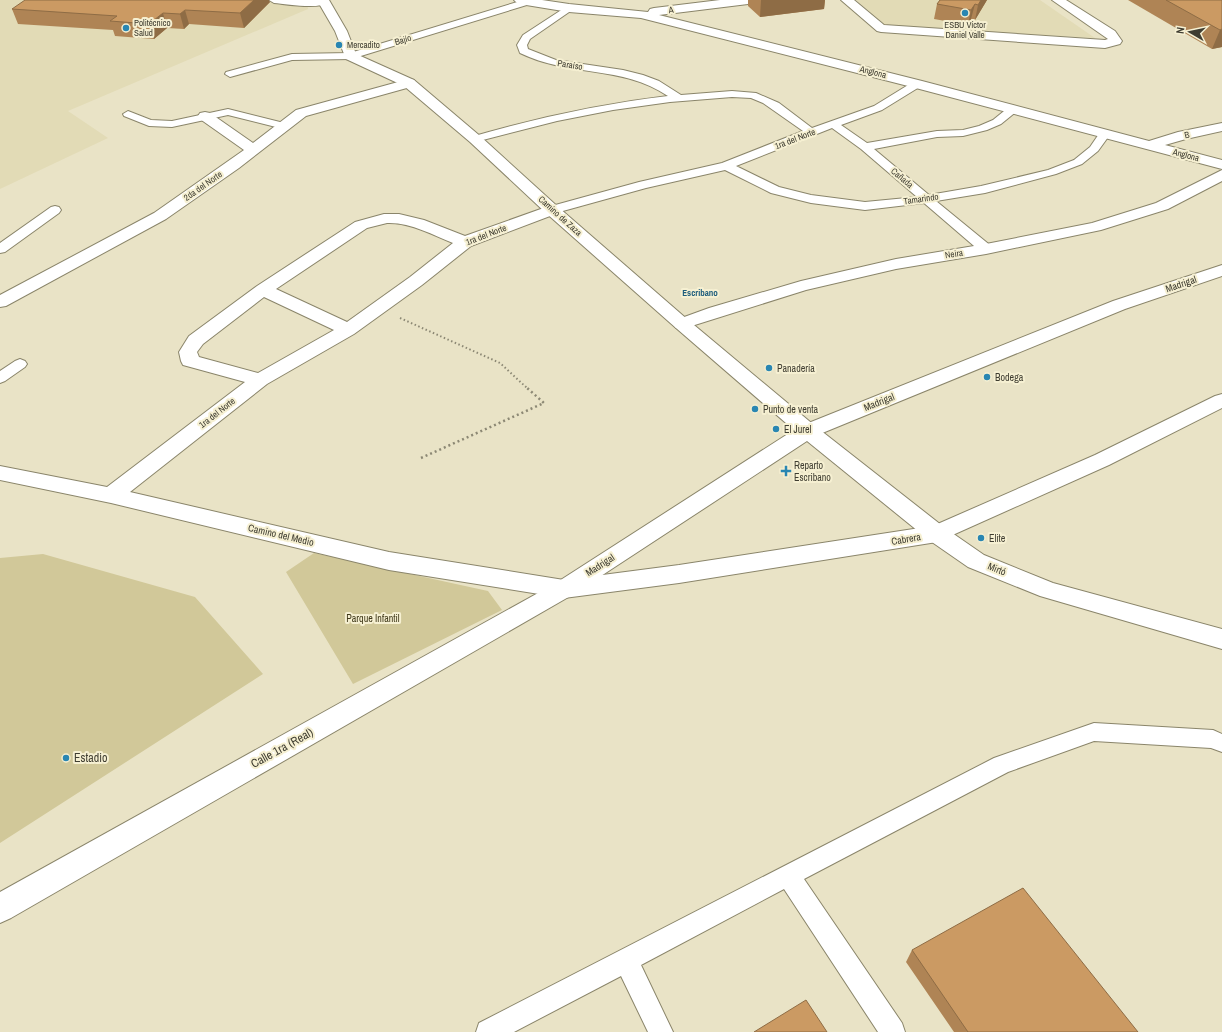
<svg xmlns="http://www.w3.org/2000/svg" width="1222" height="1032" viewBox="0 0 1222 1032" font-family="'Archivo Narrow',sans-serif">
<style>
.built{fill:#e2dbb6}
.green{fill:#d1c899}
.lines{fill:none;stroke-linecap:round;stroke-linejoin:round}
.lane-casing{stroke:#8a856a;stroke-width:2}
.street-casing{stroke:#8a856a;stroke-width:2}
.secondary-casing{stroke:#8a856a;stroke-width:2}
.path-far1{stroke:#8c8874;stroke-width:2;stroke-dasharray:1.5 2.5;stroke-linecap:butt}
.path{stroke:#8c8874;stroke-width:2.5;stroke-dasharray:2 3;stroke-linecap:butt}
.lane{fill:#fff;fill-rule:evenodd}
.street{fill:#fff;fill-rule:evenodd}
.secondary{fill:#fff;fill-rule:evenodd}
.wall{fill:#af8455}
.shaded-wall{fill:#8e6c45}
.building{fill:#cb9a63;stroke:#8e6c45}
.poi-dot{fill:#2986b2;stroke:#f6f0d2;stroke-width:1.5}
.labels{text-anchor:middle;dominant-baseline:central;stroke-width:4;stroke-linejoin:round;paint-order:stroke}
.far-street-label{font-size:9px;fill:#3f3d31;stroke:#f6f0d2}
.far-poi-label{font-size:9px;fill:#3f3d31;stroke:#f6f0d2;text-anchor:start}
.far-neighbourhood-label{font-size:9px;font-weight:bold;fill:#1e5d7c;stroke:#f6f0d2}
.street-label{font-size:10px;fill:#3f3d31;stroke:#f6f0d2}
.poi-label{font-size:10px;fill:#3f3d31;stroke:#f6f0d2;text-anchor:start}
.park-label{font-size:10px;fill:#3f3819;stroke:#f6f0d2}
.near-street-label{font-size:12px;fill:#3f3d31;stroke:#f6f0d2}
.near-poi-label{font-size:12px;fill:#3f3d31;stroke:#f6f0d2;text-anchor:start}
</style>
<rect width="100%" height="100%" fill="#e9e3c6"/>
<path class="built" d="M 0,0 L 307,0 L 308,9 L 68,111 L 108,138 L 0,189 Z
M 856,0 L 1040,0 L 1095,38 L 886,26 Z"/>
<path class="green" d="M 314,553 L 488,591 L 502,610 L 353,684 L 286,572 Z
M 43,554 L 195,597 L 263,674 L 0,843 L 0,558 Z"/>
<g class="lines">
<g class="lane-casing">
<path id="lane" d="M 269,0 L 327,0 L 329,2 C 320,10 286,4 274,3 Z
M 524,0 L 530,0 L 532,2 L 530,4 L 351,59 L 292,60 L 230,77 L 225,74 L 226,72 L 292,54 L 350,53 Z
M 569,5 L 574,8 L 572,10 L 530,39 L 527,45 L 528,49 L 556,60 L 623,70 L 643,75 L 659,81 L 681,95 L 732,91 L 756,93 L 779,103 L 812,128 L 874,106 L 913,82 L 921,82 L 922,84 L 921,86 L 882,110 L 841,125 L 867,143 L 937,131 L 963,130 L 979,126 L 993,120 L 1009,107 L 1017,107 L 1018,109 L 1017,111 L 1001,124 L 987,130 L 963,136 L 937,137 L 874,149 L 929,195 L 981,186 L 1048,170 L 1074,160 L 1090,147 L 1101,131 L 1109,131 L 1111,133 L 1098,151 L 1082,164 L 1056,174 L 985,193 L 936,201 L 991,246 L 992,249 L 991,252 L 981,252 L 924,203 L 865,210 L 811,203 L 771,193 L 725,170 L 646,188 L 552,214 L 548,213 L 546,210 L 548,207 L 639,182 L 722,163 L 803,131 L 763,103 L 751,98 L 732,97 L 670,102 L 613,110 L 557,121 L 475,142 L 471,141 L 469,139 L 471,137 C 536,118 601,104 668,96 C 622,65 569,77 520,53 L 517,45 L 523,35 ZM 832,128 L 861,149 L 917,197 L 865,202 L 811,195 L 779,187 L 736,166 Z
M 228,109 L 288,124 L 289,126 L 284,129 L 228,115 L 172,127 L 149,126 L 124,116 L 123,114 L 128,111 L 151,120 L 172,121 Z
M 55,206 L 59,207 L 61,210 L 59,213 L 5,252 L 0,253 L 0,243 L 51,207 Z
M 20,359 L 25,361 L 27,364 L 25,367 L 5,381 L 0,383 L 0,371 L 15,361 Z
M 1094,723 L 1213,730 L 1222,734 L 1222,752 L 1211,748 L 1094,741 L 1008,772 L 804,879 L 902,1023 L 905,1032 L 878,1032 L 784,889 L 641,965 L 673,1032 L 648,1032 L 621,976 L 514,1032 L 476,1032 L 479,1023 L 994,758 Z"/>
</g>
<g class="street-casing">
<path id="street" d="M 514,0 L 542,0 L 569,4 L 648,12 L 650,9 L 654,8 L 720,0 L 754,0 L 752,2 L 748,4 L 659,15 L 922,81 L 1149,141 L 1178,132 L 1222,123 L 1222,131 L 1186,139 L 1165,145 L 1222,160 L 1222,169 L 912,87 L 641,18 L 569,12 L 520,4 L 516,2 Z
M 841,0 L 854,0 L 884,25 L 1105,40 L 1108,39 L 1052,0 L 1066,0 L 1115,31 L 1122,41 L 1120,44 L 1105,48 L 881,32 L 877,31 Z
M 409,79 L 414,80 L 416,83 L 414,86 L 306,116 L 239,168 L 166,219 L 6,306 L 0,307 L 0,295 L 154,213 L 244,150 L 200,119 L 198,116 L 200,113 L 205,112 L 210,113 L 253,143 L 296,110 Z
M 1222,170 L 1222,181 L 1168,209 L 1101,230 L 986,254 L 896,269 L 806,290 L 682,329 L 676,328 L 673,324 L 676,320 L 709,308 L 801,281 L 896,259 L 986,244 L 1092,223 L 1156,203 Z
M 552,205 L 558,207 L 560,210 L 558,213 L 471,246 L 422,285 L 354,334 L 267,384 L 130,492 L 389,552 L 564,580 L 679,565 L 933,526 L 1095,455 L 1215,396 L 1222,394 L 1222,408 L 1109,465 L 937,542 L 679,583 L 564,598 L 389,570 L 111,503 L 0,480 L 0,466 L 107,487 L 245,382 L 183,365 L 181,361 L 179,352 L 189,336 L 257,286 L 355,222 L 384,214 L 399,214 L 424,220 L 465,236 ZM 387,223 C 410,222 433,235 453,243 L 410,277 L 347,322 L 276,289 L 367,228 ZM 264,297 L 334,330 L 258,373 L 199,357 L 197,352 L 203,344 Z
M 1222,265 L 1222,276 L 1125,309 L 815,436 L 808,438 L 801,436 L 798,431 L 801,426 L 1113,301 Z"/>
</g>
<g class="secondary-casing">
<path id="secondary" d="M 317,0 L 329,0 L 347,31 L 356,54 L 414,80 L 480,136 L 558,207 L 688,320 L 815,426 L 945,528 L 984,555 L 1053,583 L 1222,629 L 1222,649 L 1040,596 L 968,567 L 929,540 L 807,441 L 572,595 L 11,918 L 0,923 L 0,892 L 556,583 L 794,430 L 676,328 L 546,213 L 470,142 L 404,86 L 346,59 L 335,31 Z"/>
</g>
<path class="path-far1" d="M 400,318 L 500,363 L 527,388"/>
<path class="path" d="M 421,458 L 544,403 L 526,387"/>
<use href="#lane" class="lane"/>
<use href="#street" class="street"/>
<use href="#secondary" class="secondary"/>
</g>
<path class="wall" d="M 748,0 L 825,0 L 824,9 L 760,17 L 748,6 Z
M 940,0 L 987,0 L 975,20 L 971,19 L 968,25 L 934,19 L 937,4 Z
M 1128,0 L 1222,0 L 1222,47 L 1212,49 Z
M 270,2 L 244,28 L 189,24 L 184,29 L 167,28 L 154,39 L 115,36 L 113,30 L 18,24 L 12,9 Z
M 912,950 L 1138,1032 L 954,1032 L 906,962 Z"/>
<path class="shaded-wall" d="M 254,0 L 269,0 L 270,2 L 244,28 L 240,13 Z
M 761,0 L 825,0 L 824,9 L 760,17 Z
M 981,0 L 987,0 L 975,20 L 978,5 Z
M 975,4 L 971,19 L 968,25 L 971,10 Z
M 185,10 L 189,24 L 184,29 L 180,14 Z
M 163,13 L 167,28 L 154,39 L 149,24 Z
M 1222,29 L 1222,47 L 1212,49 L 1220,30 Z"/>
<path class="building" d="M 25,0 L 254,0 L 240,13 L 185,10 L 180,14 L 163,13 L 149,24 L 110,21 L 117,16 L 12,9 Z
M 940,0 L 981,0 L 978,5 L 975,4 L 971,10 L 937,4 Z
M 1166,0 L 1222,0 L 1222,29 L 1220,30 Z
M 1023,888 L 1138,1032 L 968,1032 L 912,950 Z
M 806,1000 L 827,1032 L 754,1032 Z"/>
<g class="poi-dot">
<circle cx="965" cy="13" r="4"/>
<circle cx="126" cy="28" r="4"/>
<circle cx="339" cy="45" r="4"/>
<circle cx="769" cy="368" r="4"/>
<circle cx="987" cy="377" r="4"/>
<circle cx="755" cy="409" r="4"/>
<circle cx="776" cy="429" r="4"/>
<path d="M784 465h4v4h4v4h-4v4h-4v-4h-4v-4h4z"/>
<circle cx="981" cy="538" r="4"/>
<circle cx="66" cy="758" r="4"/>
</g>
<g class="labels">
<g class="far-street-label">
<text transform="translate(671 10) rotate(-8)">A</text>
<text transform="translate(403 40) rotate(-17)">Bajío</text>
<text transform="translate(570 65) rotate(9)">Paraíso</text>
<text transform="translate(873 72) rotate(14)">Anglona</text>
<text transform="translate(1187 135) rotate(-14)">B</text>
<text transform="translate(795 139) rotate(-21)">1ra del Norte</text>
<text transform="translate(1186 155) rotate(15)">Anglona</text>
<text transform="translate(902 178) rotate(40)">Cañada</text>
<text transform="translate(203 186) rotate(-35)">2da del Norte</text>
<text transform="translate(921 199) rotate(-8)">Tamarindo</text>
<text transform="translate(560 216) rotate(42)">Camino de Zaza</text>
<text transform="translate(486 235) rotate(-21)">1ra del Norte</text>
<text transform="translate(954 254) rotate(-9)">Neira</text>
<text transform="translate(217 413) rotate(-38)">1ra del Norte</text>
</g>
<g class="far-poi-label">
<text x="134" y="23">Politécnico<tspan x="134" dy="10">Salud</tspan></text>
<text x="965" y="25" text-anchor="middle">ESBU Víctor<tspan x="965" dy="10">Daniel Valle</tspan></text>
<text x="347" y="45">Mercadito</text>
</g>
<g class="far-neighbourhood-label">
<text x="700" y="293">Escribano</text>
</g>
<g class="street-label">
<text transform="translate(1181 284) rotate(-19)">Madrigal</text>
<text transform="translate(879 402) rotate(-22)">Madrigal</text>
<text transform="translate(281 535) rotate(13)">Camino del Medio</text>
<text transform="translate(906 539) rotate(-10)">Cabrera</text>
<text transform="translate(600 565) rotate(-33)">Madrigal</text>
<text transform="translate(997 569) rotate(22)">Mirtó</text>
</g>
<g class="poi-label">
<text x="777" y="368">Panadería</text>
<text x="995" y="377">Bodega</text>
<text x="763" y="409">Punto de venta</text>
<text x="784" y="429">El Jurel</text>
<text x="794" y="465">Reparto<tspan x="794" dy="12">Escribano</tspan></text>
<text x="989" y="538">Elite</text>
</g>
<g class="park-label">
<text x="373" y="618">Parque Infantil</text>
</g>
<g class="near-street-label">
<text transform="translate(282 748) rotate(-29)">Calle 1ra (Real)</text>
</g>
<g class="near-poi-label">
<text x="74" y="758">Estadio</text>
</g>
</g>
<g transform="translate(1190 32) rotate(279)" stroke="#f6f0d2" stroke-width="3" paint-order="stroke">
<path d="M0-3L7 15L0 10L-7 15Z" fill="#3f3d31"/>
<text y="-6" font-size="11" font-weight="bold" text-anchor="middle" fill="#3f3d31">N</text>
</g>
</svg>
